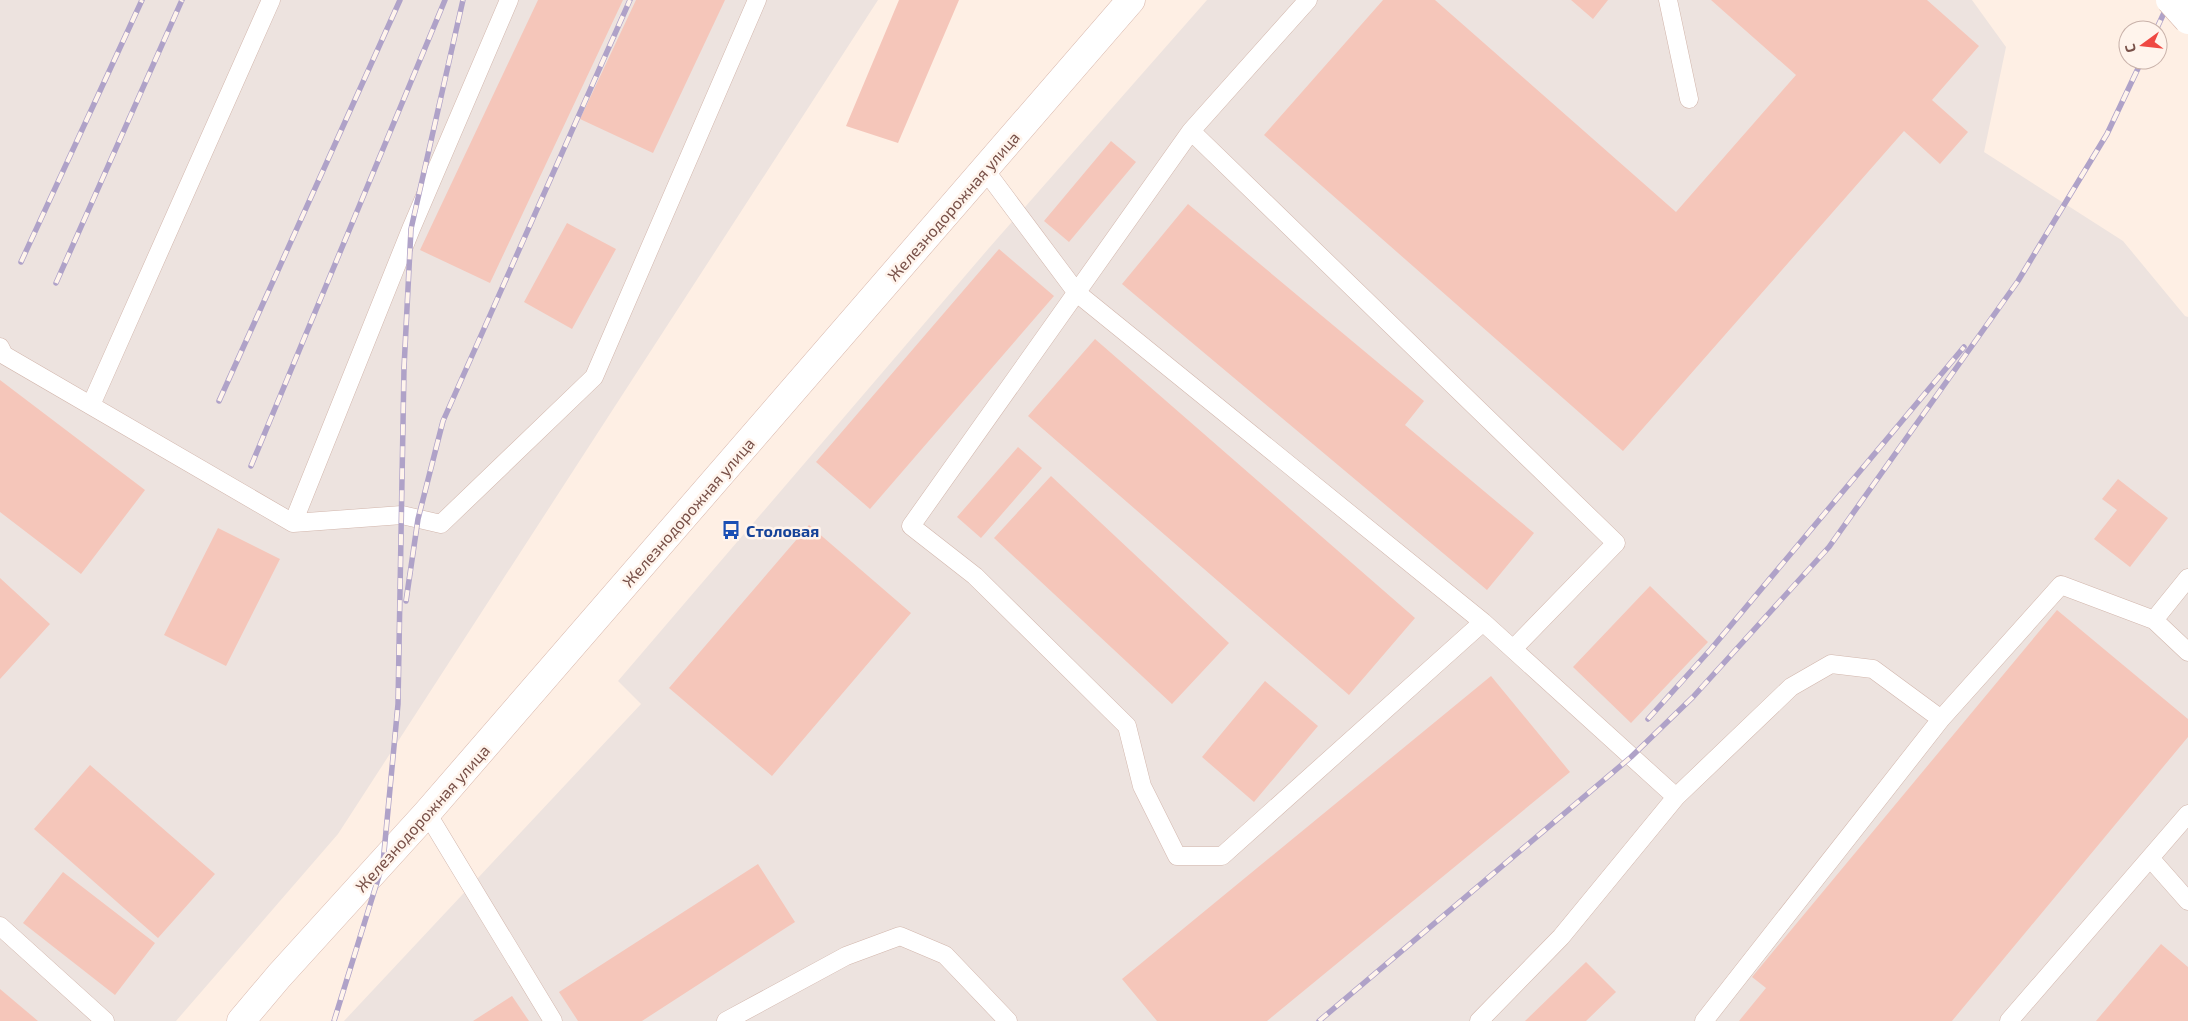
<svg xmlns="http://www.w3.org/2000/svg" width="2188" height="1021" viewBox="0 0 2188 1021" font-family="'Exo 2',sans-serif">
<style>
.industrial{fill:#ede3df}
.building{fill:#f5c6ba}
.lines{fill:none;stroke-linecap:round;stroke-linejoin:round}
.lane-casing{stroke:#d2b6ac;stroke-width:19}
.secondary-casing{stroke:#d8b7ac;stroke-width:29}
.lane{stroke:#fff;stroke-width:18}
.secondary{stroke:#fff;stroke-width:28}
.rail-casing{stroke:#afa2c8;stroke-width:5.5}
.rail{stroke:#fff4ec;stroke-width:4;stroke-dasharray:11;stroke-linecap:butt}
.secondary-bridge-casing{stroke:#d8b7ac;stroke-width:29;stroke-linecap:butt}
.secondary-bridge{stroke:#fff;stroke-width:28}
.labels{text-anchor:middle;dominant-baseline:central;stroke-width:5;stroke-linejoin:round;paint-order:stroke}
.street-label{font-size:16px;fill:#785048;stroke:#fff4ec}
.transit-label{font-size:16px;font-weight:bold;fill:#164399;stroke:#fff4ec;text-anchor:start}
</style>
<rect width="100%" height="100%" fill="#feefe4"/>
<path class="industrial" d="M 0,0 L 878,0 L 338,834 L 176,1021 L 0,1021 Z
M 1207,0 L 1972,0 L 2006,47 L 1984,152 L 2123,241 L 2185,316 L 2188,317 L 2188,1021 L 344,1021 L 641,704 L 618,681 L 989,248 Z"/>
<path class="building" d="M 538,0 L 623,0 L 490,283 L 420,250 Z
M 636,0 L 725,0 L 653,153 L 580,119 Z
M 899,0 L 959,0 L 898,143 L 846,126 Z
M 1383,0 L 1435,0 L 1676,212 L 1796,75 L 1711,0 L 1927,0 L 1979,46 L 1932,100 L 1968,132 L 1940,164 L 1904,131 L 1623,451 L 1264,135 Z
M 1571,0 L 1608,0 L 1593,19 Z
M 1111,141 L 1136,162 L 1069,242 L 1044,221 Z
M 1188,204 L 1424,401 L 1405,425 L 1534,533 L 1487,590 L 1122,284 Z
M 567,223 L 616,249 L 572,329 L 524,302 Z
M 999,249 L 1054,296 L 870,509 L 816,462 Z
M 1095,339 L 1415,618 L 1349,695 L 1028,416 Z
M 0,380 L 145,490 L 81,574 L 0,512 Z
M 1018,447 L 1042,468 L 981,538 L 957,517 Z
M 1051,476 L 1229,643 L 1172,704 L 994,538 Z
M 2118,479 L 2168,518 L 2130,567 L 2094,539 L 2117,510 L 2102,499 Z
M 809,525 L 911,613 L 772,776 L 669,688 Z
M 218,528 L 280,559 L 226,666 L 164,635 Z
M 0,578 L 50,624 L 0,679 Z
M 1650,586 L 1708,642 L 1631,723 L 1573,667 Z
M 2057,610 L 2188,719 L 2188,737 L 1952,1021 L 1739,1021 L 1766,988 L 1752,977 Z
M 1491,676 L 1570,772 L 1267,1021 L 1157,1021 L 1122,979 Z
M 1265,681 L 1318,726 L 1254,802 L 1202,757 Z
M 90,765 L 215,874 L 158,938 L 34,829 Z
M 758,864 L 795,922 L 642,1021 L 578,1021 L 559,992 Z
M 63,872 L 155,943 L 115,995 L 23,923 Z
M 2161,944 L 2188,967 L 2188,1021 L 2096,1021 Z
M 1586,962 L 1616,992 L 1586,1021 L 1525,1021 Z
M 0,989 L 38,1021 L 0,1021 Z
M 512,996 L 529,1021 L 473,1021 Z"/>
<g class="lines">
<g class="lane-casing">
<path id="lane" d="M 1668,0 L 1689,99
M 1191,131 L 1308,0
M 985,170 L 1077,293 L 1483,622 L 1676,797 L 1791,687 L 1831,664 L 1873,669 L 1941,719
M 0,347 L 4,355 L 293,523 L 411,229 L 509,0
M 91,405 L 271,0
M 293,523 L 402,515 L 441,524 L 594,377 L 757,0
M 2188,578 L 2154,620 L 2188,652
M 1483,622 L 1222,856 L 1177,856 L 1142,786 L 1127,726 L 975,576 L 911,526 L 1191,131 L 1616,543 L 1513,649
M 427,813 L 553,1021
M 2150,858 L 2188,901
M 0,926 L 105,1021
M 726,1021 L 846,956 L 900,936 L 945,955 L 1008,1021
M 1479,1021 L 1561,937 L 1676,797
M 1704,1021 L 1941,719 L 2061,585 L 2154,620
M 2009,1021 L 2188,814"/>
</g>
<g class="secondary-casing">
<path id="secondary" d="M 241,1021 L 279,976 L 427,813 L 1131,0"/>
</g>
<use href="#lane" class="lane"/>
<use href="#secondary" class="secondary"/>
<g class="rail-casing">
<path id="rail" d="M 2156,30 L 2170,0
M 21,262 L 142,0
M 56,283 L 182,0
M 219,401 L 400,0
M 251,466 L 445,0
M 406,601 L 418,519 L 443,421 L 630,0
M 1648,719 L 1711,649 L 1964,347
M 334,1021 L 383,863 L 398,704 L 404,368 L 411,229 L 463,0
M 1319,1021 L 1631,757 L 1693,697 L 1829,547 L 2018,281 L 2107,134 L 2142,60"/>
</g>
<use href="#rail" class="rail"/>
<g class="secondary-bridge-casing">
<path id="secondary-bridge" d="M 2170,0 L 2188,20"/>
</g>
<use href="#secondary-bridge" class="secondary-bridge"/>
</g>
<defs>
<g id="bus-bare" transform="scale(1.5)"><path d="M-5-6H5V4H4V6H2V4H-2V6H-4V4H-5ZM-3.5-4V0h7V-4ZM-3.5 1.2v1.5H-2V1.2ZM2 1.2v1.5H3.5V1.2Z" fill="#1a4fb4" stroke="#fff4ec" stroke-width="2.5" paint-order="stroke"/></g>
</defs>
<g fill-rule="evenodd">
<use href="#bus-bare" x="731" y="530"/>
</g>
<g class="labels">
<g class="street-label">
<text transform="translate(953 206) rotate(-49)">Железнодорожная улица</text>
<text transform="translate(688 512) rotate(-49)">Железнодорожная улица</text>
<text transform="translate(422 818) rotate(-48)">Железнодорожная улица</text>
</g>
<g class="transit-label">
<text x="746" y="530">Столовая</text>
</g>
</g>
<g transform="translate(2143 45) rotate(255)"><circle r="24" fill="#fff4ec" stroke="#c9b2aa"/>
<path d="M0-4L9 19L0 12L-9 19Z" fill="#ef4842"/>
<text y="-8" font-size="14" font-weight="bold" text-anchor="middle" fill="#785048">С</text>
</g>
</svg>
